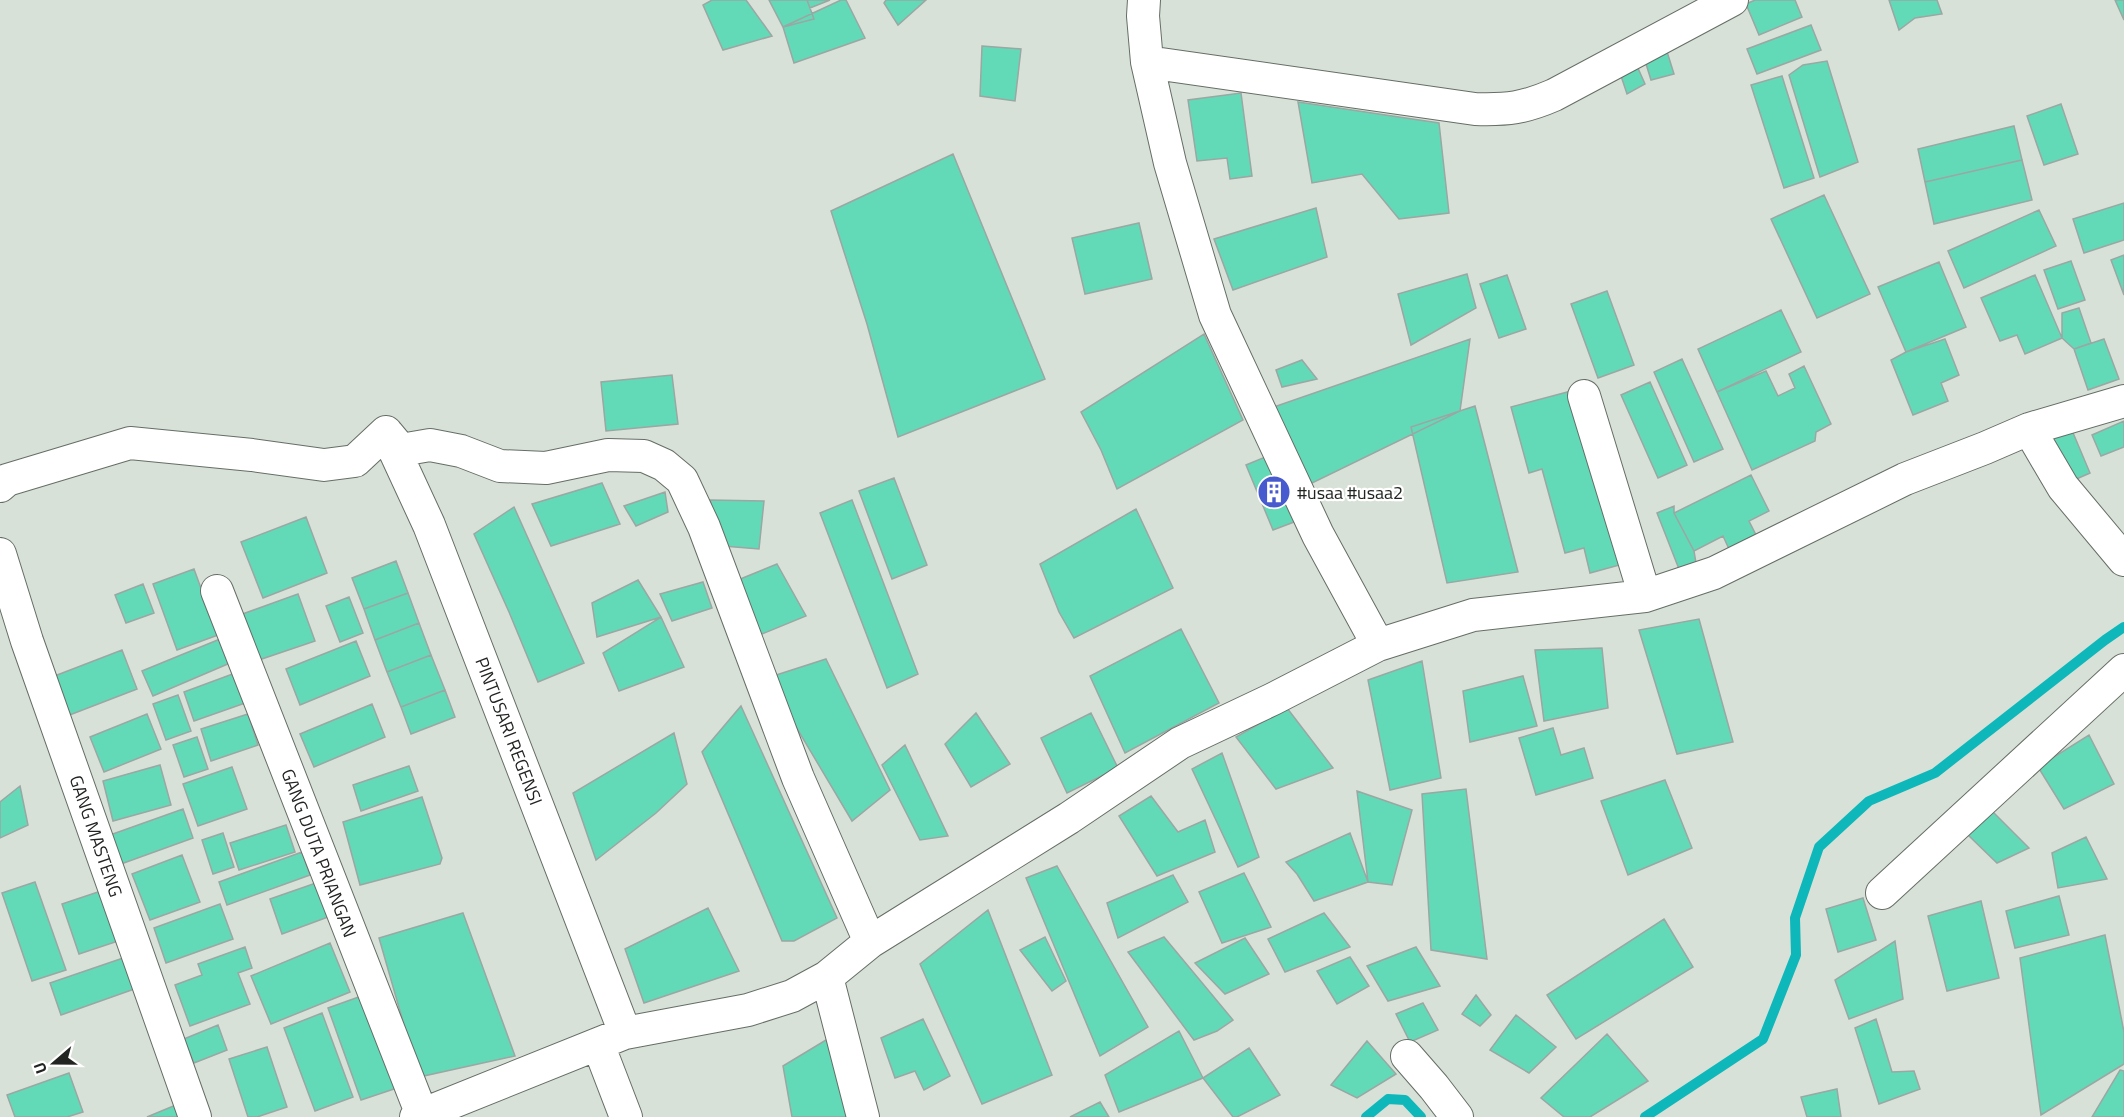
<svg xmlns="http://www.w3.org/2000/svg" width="2124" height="1117" viewBox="0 0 2124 1117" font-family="'Titillium Web',sans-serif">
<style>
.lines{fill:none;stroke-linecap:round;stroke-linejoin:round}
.stream{stroke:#0eb7ba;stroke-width:10}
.building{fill:#62dab8;stroke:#9aa7a2;stroke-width:1.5}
.street-casing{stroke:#656e66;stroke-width:34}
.street{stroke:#fff;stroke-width:32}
.labels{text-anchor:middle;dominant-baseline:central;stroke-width:4.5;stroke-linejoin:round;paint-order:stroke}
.poi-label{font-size:18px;fill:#212421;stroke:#fff;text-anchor:start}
.street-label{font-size:18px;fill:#212421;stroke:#fff}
</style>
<rect width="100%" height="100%" fill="#d8e1d8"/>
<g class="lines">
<path class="stream" d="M 1366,1117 L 1388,1099 L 1405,1100 L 1421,1117
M 1645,1117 L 1763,1039 L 1796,955 L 1795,918 L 1819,847 L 1869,801 L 1935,773 L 2105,640 L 2124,627"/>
</g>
<path class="building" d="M 712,0 L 746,0 L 772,36 L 723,50 L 703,5 Z
M 769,0 L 807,0 L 814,19 L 783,27 Z
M 807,0 L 830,0 L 810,8 Z
M 841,0 L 846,0 L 865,38 L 794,63 L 783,27 Z
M 886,0 L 926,0 L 898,25 L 884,3 Z
M 1755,0 L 1795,0 L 1802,17 L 1759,35 L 1746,4 Z
M 1889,0 L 1937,0 L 1942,14 L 1915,18 L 1899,30 Z
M 2115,0 L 2124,0 L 2124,20 Z
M 1811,25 L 1821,50 L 1757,74 L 1747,49 Z
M 1664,42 L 1674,74 L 1651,80 L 1643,54 Z
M 982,46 L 1021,49 L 1015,101 L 980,96 Z
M 1633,57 L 1645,84 L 1627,94 L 1618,67 Z
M 1827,61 L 1858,162 L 1820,177 L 1789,75 L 1803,65 Z
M 1782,76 L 1814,178 L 1784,188 L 1751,85 Z
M 1241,93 L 1252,176 L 1230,179 L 1227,158 L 1197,161 L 1188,100 Z
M 1298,102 L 1439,123 L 1449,213 L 1399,219 L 1362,174 L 1312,183 Z
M 2061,104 L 2078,154 L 2044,165 L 2027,116 Z
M 2014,126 L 2022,160 L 1925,182 L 1918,149 Z
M 953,154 L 1045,379 L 898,437 L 867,324 L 831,211 Z
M 2022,160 L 2032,200 L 1934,224 L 1925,182 Z
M 1824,195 L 1870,294 L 1817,318 L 1771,219 Z
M 2124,203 L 2124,240 L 2084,253 L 2073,219 Z
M 1316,208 L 1327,257 L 1233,290 L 1214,239 Z
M 2039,210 L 2056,246 L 1964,288 L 1948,251 Z
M 1139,223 L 1152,279 L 1085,294 L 1072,238 Z
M 2124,255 L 2124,295 L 2111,260 Z
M 2071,261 L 2085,300 L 2058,309 L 2044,270 Z
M 1939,262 L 1966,327 L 1906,352 L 1878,287 Z
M 1467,274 L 1476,308 L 1411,345 L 1398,294 Z
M 1507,275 L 1526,329 L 1499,338 L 1480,284 Z
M 2035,275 L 2062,338 L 2025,354 L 2017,335 L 2000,341 L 1981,298 Z
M 1607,291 L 1634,365 L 1598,378 L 1571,304 Z
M 2079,308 L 2091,343 L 2074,349 L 2062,338 L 2062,313 Z
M 1781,310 L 1801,352 L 1717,392 L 1698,349 Z
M 1204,334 L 1243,420 L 1117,489 L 1101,450 L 1081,412 Z
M 1470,339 L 1460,411 L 1310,484 L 1271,408 Z
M 1945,339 L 1959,375 L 1941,383 L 1948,401 L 1913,415 L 1891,360 L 1906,352 Z
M 2104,339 L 2119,379 L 2088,390 L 2074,349 Z
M 1682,359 L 1723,449 L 1694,462 L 1654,372 Z
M 1302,360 L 1317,379 L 1282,387 L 1276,370 Z
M 1804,366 L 1831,424 L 1816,432 L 1815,441 L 1752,470 L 1717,392 L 1766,371 L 1778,396 L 1795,388 L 1789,374 Z
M 672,375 L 678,424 L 606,431 L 601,382 Z
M 1650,382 L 1687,465 L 1658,478 L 1621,395 Z
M 1575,390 L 1623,564 L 1590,573 L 1584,548 L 1565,553 L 1542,469 L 1529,473 L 1511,407 Z
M 1475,406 L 1518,572 L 1447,583 L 1411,427 Z
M 2124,421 L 2124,447 L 2101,456 L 2092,435 Z
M 2071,428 L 2090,473 L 2065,484 L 2046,439 Z
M 1275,453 L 1302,519 L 1273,530 L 1246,465 Z
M 1751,475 L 1769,511 L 1749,521 L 1756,535 L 1729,549 L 1723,536 L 1694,551 L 1674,513 Z
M 894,478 L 927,565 L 892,579 L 859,491 Z
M 602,483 L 620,524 L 551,546 L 532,504 Z
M 665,492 L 668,512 L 636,526 L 624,506 Z
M 710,500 L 764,501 L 759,549 L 723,546 Z
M 852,500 L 918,674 L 887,688 L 820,513 Z
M 1674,506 L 1674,513 L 1694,551 L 1696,563 L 1679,569 L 1657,513 Z
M 514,507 L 584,663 L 538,682 L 509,612 L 474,534 Z
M 1136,509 L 1173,588 L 1074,638 L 1059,612 L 1040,564 Z
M 306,517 L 327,573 L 263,598 L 241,542 Z
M 396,561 L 408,593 L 364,609 L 352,578 Z
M 777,564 L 806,616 L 757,636 L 733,582 Z
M 194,569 L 218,635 L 177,650 L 153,584 Z
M 638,580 L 661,617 L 597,637 L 592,603 Z
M 703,582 L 712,608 L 672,621 L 660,594 Z
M 143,584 L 154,613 L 126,623 L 115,595 Z
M 408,593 L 419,623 L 375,640 L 364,609 Z
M 298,594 L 315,641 L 253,662 L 237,616 Z
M 349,597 L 363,633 L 340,642 L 326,606 Z
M 661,617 L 684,667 L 619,691 L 603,653 Z
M 1699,619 L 1733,742 L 1677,754 L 1639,630 Z
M 419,623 L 431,655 L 387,672 L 375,640 Z
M 1181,629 L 1219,703 L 1125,753 L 1090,676 Z
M 220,639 L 230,663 L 153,696 L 142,671 Z
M 356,641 L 370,676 L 300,705 L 286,669 Z
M 1602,648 L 1608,708 L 1544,721 L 1535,650 Z
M 122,650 L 137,689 L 67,716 L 52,677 Z
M 431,655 L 445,690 L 401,707 L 387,672 Z
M 826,659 L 890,790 L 852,821 L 767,678 Z
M 1422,661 L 1441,778 L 1390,790 L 1368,680 Z
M 238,672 L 248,702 L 194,721 L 184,692 Z
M 1523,676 L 1537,726 L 1470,742 L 1463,691 Z
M 445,690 L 455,717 L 411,734 L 401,707 Z
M 178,695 L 191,731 L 166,740 L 153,704 Z
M 372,704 L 385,737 L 314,767 L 300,734 Z
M 741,706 L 837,918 L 794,941 L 782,941 L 702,752 Z
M 1287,708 L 1333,768 L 1276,789 L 1236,737 Z
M 976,713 L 1010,764 L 971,787 L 945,744 Z
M 1091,713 L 1118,768 L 1067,793 L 1041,738 Z
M 147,714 L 161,749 L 104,772 L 90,737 Z
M 248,714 L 258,745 L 211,761 L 201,729 Z
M 1553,728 L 1561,755 L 1584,748 L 1593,778 L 1536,795 L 1519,738 Z
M 674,733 L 687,784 L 656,813 L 596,860 L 573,793 Z
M 2089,735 L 2114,784 L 2064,809 L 2038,767 Z
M 197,737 L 208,769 L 184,777 L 173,745 Z
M 905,745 L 948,836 L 920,840 L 882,765 Z
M 1222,753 L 1259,857 L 1238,867 L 1192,769 Z
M 160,765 L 171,805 L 113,821 L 103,781 Z
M 409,766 L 418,791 L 361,811 L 353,785 Z
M 232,767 L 247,809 L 198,826 L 183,784 Z
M 1665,780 L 1692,848 L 1628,875 L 1601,801 Z
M 20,786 L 28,825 L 0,838 L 0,802 Z
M 1466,789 L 1487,959 L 1431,950 L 1422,794 Z
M 1357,791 L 1412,810 L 1392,885 L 1368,882 Z
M 1151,796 L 1178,832 L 1205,820 L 1215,852 L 1157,876 L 1119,816 Z
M 422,797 L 442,858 L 440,864 L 360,885 L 343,822 Z
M 183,809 L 193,838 L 121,864 L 110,835 Z
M 1991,810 L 2029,848 L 1997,863 L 1966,833 Z
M 286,825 L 295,852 L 239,870 L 230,843 Z
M 223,833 L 234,867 L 213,874 L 202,840 Z
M 1350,833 L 1368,882 L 1314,901 L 1297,874 L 1286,862 Z
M 2086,837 L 2107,879 L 2058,888 L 2052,853 Z
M 302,852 L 310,875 L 227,905 L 219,882 Z
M 182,855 L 200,902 L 150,920 L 132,874 Z
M 1057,866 L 1148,1027 L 1100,1056 L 1026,878 Z
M 1244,873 L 1271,927 L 1222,943 L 1199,892 Z
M 1173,875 L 1188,902 L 1118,938 L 1107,903 Z
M 35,882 L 66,970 L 32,981 L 2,893 Z
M 316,883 L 328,917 L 282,934 L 270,899 Z
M 101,891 L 118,941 L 79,954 L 62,904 Z
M 2059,896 L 2069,935 L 2015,948 L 2006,911 Z
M 1863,898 L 1876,940 L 1838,952 L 1826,909 Z
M 1981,901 L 1999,978 L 1947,991 L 1928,916 Z
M 220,904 L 233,939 L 166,963 L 154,928 Z
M 708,908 L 739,971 L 644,1003 L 625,949 Z
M 988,910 L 1052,1075 L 982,1104 L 920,964 Z
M 463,913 L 515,1056 L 419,1077 L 379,938 Z
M 1324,913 L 1350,947 L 1285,972 L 1268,939 Z
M 1664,919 L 1693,967 L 1576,1039 L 1547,995 Z
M 2105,935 L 2124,1032 L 2124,1064 L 2041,1115 L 2020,958 Z
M 1045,937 L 1066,981 L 1052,991 L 1020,950 Z
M 1164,937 L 1233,1020 L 1217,1031 L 1194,1040 L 1128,952 Z
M 1245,938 L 1269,974 L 1225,994 L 1195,963 Z
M 1895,941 L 1903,999 L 1849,1019 L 1835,980 Z
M 330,943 L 350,992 L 271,1024 L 251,976 Z
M 245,947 L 252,968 L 238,973 L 250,1004 L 190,1026 L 175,985 L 202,975 L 198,964 Z
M 1416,947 L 1440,986 L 1388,1001 L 1367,966 Z
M 129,956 L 140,987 L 61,1015 L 50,983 Z
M 1350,957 L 1369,986 L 1337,1004 L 1317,971 Z
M 367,994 L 400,1087 L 361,1100 L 328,1008 Z
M 1476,995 L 1491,1015 L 1480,1026 L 1462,1014 Z
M 1423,1003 L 1438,1030 L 1410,1042 L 1396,1014 Z
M 322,1013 L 353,1097 L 315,1111 L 284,1028 Z
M 1516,1015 L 1556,1047 L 1529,1073 L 1490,1050 Z
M 923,1019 L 950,1076 L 924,1090 L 915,1071 L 895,1078 L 881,1038 Z
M 1876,1019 L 1892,1072 L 1914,1071 L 1920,1089 L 1879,1104 L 1855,1028 Z
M 218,1025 L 227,1050 L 194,1063 L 184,1039 Z
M 1179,1031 L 1203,1078 L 1119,1112 L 1105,1075 Z
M 1607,1034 L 1648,1081 L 1590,1117 L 1564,1117 L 1541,1098 Z
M 831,1037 L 852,1117 L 792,1117 L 783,1066 Z
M 1367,1041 L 1396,1074 L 1357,1098 L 1331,1085 Z
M 267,1047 L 287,1107 L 257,1117 L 248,1117 L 229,1059 Z
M 1249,1048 L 1280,1095 L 1237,1117 L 1233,1117 L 1203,1078 Z
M 2120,1070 L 2124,1071 L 2124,1117 L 2092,1117 Z
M 69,1073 L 83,1112 L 67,1117 L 15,1117 L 7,1095 Z
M 1837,1089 L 1841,1117 L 1807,1117 L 1801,1097 Z
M 183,1102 L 189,1117 L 147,1117 Z
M 1100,1102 L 1109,1117 L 1070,1117 Z"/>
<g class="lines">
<g class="street-casing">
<path id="street" d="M 1144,0 L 1143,16 L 1147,62 L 1170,163 L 1215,315 L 1318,535 L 1378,645
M 1147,62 L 1475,109 C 1508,110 1524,108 1554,95 L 1732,0
M 1584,396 L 1645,596
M 2029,429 L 2063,487 L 2124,560
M 386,432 L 429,525 L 625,1033
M 0,486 L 7,480 L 130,443 L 252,455 L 324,465 L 355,461 L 386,432 L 401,450 L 430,445 L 461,451 L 500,466 L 546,468 L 608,455 L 644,456 L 664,465 L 682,480 L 704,527 L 798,778 L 870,942
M 0,554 L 27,641 L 195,1117
M 217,591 L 422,1115
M 1882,893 L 2124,670
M 827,977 L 863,1117
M 598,1044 L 626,1117
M 1407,1056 L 1434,1087 L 1457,1117
M 416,1117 L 625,1033 L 748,1010 L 792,996 L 827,977 L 870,942 L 1069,818 L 1180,743 L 1273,699 L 1378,645 L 1473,615 L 1645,596 L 1714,573 L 1905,479 L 1985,448 L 2029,429 L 2124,401"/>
</g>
<use href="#street" class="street"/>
</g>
<defs>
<g id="building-disc" transform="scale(1.725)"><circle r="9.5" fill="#475ace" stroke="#fff"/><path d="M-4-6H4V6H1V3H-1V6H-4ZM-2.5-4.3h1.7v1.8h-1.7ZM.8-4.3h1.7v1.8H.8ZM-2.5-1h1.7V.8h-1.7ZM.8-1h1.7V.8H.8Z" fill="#fff"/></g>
</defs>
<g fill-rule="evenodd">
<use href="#building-disc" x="1274" y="492"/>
</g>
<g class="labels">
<g class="poi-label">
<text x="1297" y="492">#usaa #usaa2</text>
</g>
<g class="street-label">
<text transform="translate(509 731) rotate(69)">PINTUSARI REGENSI</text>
<text transform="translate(96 836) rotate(71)">GANG MASTENG</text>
<text transform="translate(319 853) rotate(69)">GANG DUTA PRIANGAN</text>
</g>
</g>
<g transform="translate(54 1063) rotate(250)" stroke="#ffffff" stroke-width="4.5" paint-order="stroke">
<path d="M0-4.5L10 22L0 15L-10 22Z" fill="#212421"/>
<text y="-9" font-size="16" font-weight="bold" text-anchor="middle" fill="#212421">U</text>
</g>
</svg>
